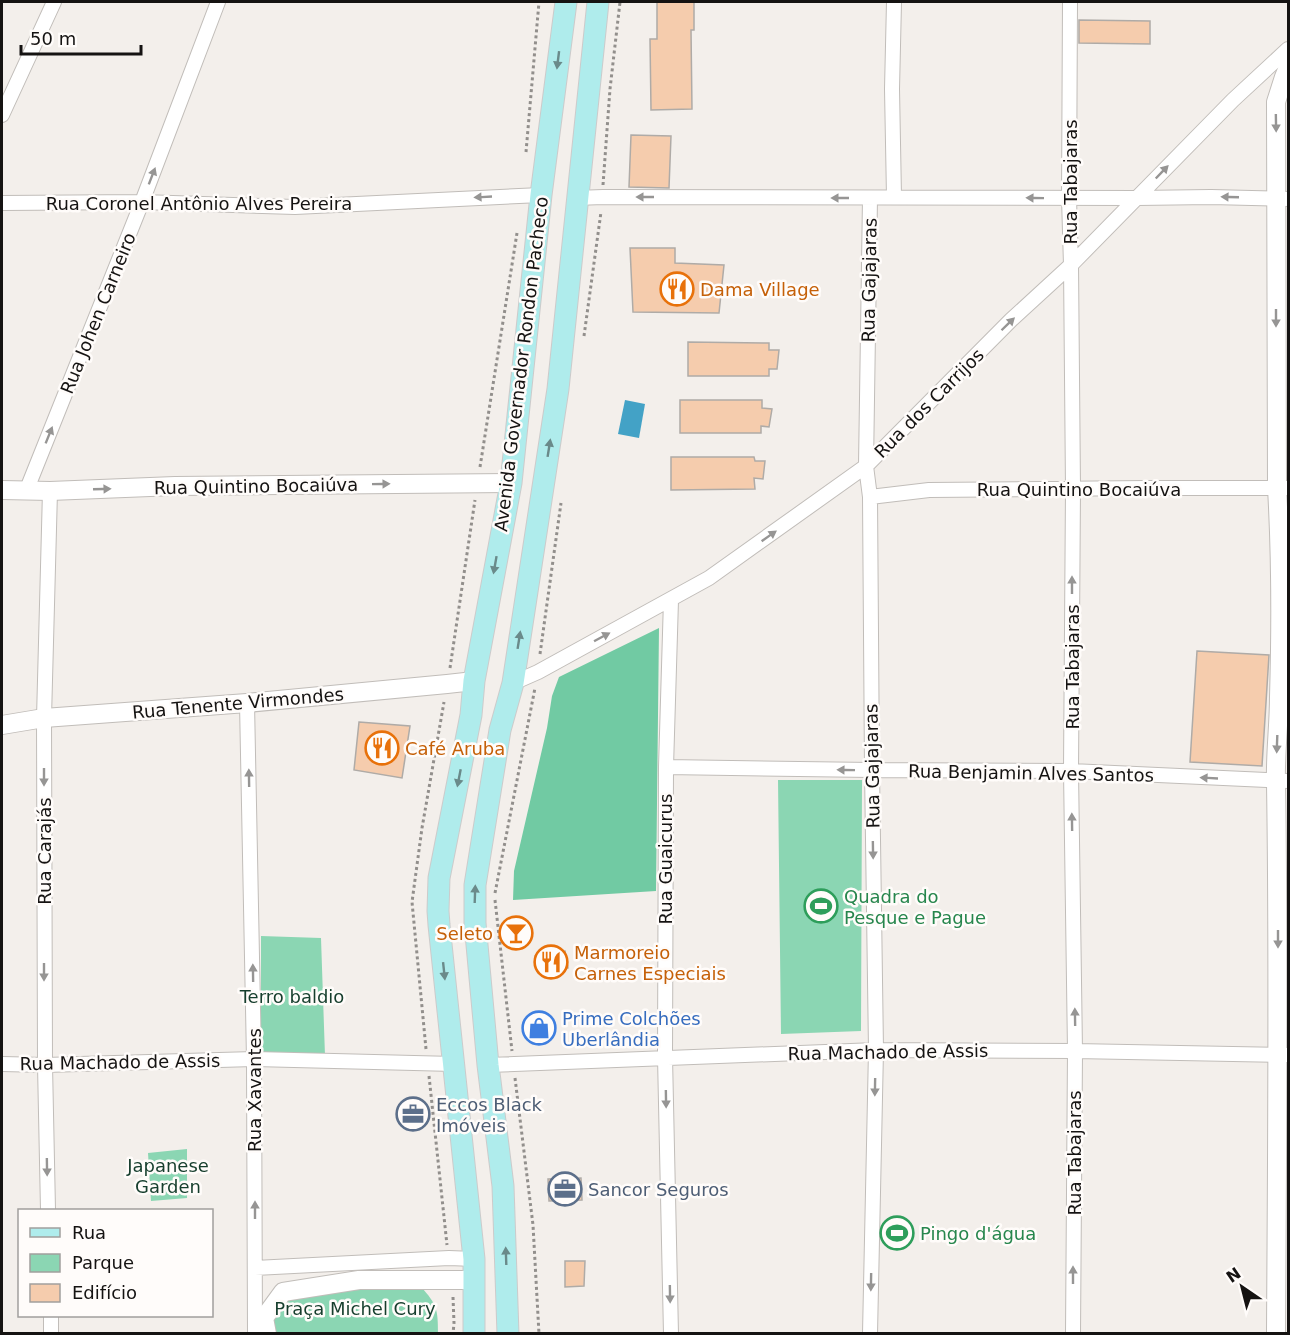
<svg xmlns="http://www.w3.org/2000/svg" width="1290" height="1335" viewBox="0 0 1290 1335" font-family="'DejaVu Sans',sans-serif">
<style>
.green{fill:#8bd6b3}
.forest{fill:#71caa3}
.water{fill:#43a2c6}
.building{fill:#f5ccad;stroke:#afaba7;stroke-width:1.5}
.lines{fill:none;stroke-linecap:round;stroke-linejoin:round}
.street-casing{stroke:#c1bdb9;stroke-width:16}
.secondary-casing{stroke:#c1bdb9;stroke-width:20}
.primary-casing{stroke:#cccbcb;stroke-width:23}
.path{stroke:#928f8c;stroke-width:3;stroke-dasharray:3 3;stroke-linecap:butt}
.street{stroke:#fff;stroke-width:14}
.secondary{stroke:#fff;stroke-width:18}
.primary{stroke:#afecec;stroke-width:21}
.oneway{fill:#6a8a8a}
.oneway2{fill:#969594}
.labels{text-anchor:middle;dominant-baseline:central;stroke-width:5;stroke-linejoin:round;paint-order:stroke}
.street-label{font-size:18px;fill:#151312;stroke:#fffcfa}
.food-label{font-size:18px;fill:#c56008;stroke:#fffcfa;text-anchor:start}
.leisure-label{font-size:18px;fill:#27864d;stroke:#fffcfa;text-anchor:start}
.park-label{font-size:18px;fill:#163e2d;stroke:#fffcfa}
.shop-label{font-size:18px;fill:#366cbe;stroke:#fffcfa;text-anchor:start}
.service-label{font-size:18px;fill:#4e5e75;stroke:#fffcfa;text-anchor:start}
</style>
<rect width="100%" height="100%" fill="#f3efeb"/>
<path class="green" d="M 778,780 L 862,780 L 861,1031 L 781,1034 Z
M 261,936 L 321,938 L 325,1056 L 261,1054 Z
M 187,1149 L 187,1198 L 151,1201 L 148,1153 Z
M 421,1287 C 437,1304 438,1310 438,1333 L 276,1333 L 273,1315 L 284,1297 L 318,1288 Z"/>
<path class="forest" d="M 659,628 L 656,891 L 513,900 L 514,871 L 547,728 L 552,696 L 559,677 Z"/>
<path class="water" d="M 625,400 L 645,404 L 639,438 L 618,434 Z"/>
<path class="building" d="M 657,2 L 694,2 L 694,30 L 691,30 L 692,109 L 651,110 L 650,39 L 657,39 Z
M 1079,20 L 1150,21 L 1150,44 L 1079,43 Z
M 631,135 L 671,136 L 669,188 L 629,187 Z
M 630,248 L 675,248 L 675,263 L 724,265 L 719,313 L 633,312 Z
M 688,342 L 769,343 L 769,350 L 779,350 L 777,369 L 769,369 L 769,376 L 688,376 Z
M 680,400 L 762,400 L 762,408 L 772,409 L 769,427 L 761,426 L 761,433 L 680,433 Z
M 671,457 L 754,457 L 755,461 L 765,461 L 763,479 L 754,478 L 755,489 L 671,490 Z
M 1197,651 L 1269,655 L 1262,766 L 1190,762 Z
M 359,722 L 410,726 L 402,778 L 354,770 Z
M 565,951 L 568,968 L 538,973 L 535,956 Z
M 581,1178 L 582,1200 L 549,1201 L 548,1179 Z
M 565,1261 L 585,1261 L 584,1286 L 565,1287 Z"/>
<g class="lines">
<g class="street-casing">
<path id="street" d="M 894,2 L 892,89 L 894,197
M 1070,2 L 1069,198 L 1071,265 L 1073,489 L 1071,771 L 1075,1051 L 1073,1334
M 2,115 L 54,2
M 576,198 L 603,197 L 1137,198 L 1211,197 L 1288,199
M 870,198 L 866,466 L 870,497 L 872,770 L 876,1050 L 870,1334
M 2,203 L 142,202 L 295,207 L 541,195
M 27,489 L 142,202 L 218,2
M 870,497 L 929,490 L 1147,488 L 1288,488
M 671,600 L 666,767 L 665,1057 L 671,1334
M 513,683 L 538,672 L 709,578 L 866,466 L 1011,320 L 1071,265 L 1233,100 L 1288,49
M 247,703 L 254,1059 L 255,1334
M 666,767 L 872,770 L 1071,771 L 1288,781
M 2,1064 L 45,1065 L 254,1059 L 454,1064
M 488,1065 L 876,1050 L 1075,1051 L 1288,1055
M 48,1210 L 45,1065 L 44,718 L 50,491
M 255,1268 L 449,1258 L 474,1259
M 51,1316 L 51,1334"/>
</g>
<g class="secondary-casing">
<path id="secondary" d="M 2,490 L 50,491 L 175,486 L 511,483
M 2,725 L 44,718 L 247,703 L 447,684 L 474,681
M 267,1334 L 264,1318 L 283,1292 L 359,1280 L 475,1280
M 1276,1334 C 1277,1150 1279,967 1276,784 C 1275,755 1279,726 1279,697 C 1281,628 1281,558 1277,488 L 1276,102 L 1284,77 L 1288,67"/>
</g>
<g class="primary-casing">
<path id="primary" d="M 474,1334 L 474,1259 L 439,925 L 438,911 L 439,878 L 471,715 L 474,681 L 511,483 L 541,195 L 566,2
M 508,1334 L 503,1186 L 488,1065 L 475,923 L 475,885 L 500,730 L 513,683 L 558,389 L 598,2"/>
</g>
<path class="path" d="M 526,152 L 539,2
M 603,185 L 610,89 L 620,2
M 584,336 L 601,212
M 480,467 L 517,233
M 540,654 L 561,503
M 450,668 L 475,500
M 495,893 L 535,688
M 495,900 L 512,1051
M 426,1049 L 412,902 L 422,828 L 444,702
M 429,1076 L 447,1245
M 515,1078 L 533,1225 L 539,1334
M 453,1297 L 454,1323 L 453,1334"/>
<use href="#street" class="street"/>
<use href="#secondary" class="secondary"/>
<use href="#primary" class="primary"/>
</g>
<defs><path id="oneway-solid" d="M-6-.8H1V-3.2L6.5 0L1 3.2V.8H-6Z" transform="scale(1.5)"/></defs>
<g class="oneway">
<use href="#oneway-solid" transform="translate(558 60) rotate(97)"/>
<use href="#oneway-solid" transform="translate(549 448) rotate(-81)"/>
<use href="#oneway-solid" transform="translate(495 565) rotate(100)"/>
<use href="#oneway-solid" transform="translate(519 640) rotate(-81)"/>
<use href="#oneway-solid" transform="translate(459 778) rotate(101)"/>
<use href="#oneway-solid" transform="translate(475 894) rotate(-88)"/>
<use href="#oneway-solid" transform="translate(444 971) rotate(84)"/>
<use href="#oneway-solid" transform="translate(506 1256) rotate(-92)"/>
</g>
<g class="oneway2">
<use href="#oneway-solid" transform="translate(1276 123) rotate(89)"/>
<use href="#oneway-solid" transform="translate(1162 172) rotate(-46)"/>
<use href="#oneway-solid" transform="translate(152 176) rotate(-69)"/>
<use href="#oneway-solid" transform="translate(483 197) rotate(177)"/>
<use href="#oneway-solid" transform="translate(645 197) rotate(-180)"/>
<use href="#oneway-solid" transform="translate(1230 197) rotate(-178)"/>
<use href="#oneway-solid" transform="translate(840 198) rotate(-180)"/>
<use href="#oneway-solid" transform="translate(1035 198) rotate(-179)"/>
<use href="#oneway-solid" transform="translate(1276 318) rotate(90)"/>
<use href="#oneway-solid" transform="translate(1008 324) rotate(-44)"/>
<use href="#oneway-solid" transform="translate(49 435) rotate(-68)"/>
<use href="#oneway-solid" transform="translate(381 484) rotate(-1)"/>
<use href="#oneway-solid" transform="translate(102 489) rotate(-2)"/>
<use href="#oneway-solid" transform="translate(769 536) rotate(-35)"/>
<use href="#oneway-solid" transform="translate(1072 585) rotate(-90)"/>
<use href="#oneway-solid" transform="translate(602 637) rotate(-28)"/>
<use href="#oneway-solid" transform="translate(1277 744) rotate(92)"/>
<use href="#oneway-solid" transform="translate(846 770) rotate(-179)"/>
<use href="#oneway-solid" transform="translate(44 777) rotate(90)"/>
<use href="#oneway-solid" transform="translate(249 778) rotate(-91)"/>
<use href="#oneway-solid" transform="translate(1209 778) rotate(-177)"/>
<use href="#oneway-solid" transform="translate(1072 822) rotate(-91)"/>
<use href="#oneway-solid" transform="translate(873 850) rotate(89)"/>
<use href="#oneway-solid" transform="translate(1278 939) rotate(90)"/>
<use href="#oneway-solid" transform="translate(44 972) rotate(90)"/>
<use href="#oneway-solid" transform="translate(253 973) rotate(-91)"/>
<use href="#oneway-solid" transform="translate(1075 1017) rotate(-91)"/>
<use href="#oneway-solid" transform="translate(875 1087) rotate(91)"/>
<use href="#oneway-solid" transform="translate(666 1099) rotate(89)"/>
<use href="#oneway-solid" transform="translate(47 1167) rotate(89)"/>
<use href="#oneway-solid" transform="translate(255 1210) rotate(-90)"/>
<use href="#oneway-solid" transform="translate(1073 1275) rotate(-90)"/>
<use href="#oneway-solid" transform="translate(871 1282) rotate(91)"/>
<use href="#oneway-solid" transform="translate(670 1294) rotate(89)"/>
</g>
<defs>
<g id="restaurant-ring" transform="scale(1.725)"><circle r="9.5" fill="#fffcfa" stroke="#e8710a" stroke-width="1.5"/><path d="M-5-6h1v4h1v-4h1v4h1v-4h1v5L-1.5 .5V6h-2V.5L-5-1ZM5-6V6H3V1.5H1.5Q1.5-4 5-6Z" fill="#e8710a"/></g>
<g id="stadium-ring" transform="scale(1.725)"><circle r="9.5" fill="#fffcfa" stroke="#2e9e5b" stroke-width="1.5"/><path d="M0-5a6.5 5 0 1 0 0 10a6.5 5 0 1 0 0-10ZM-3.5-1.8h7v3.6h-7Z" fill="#2e9e5b"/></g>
<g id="bar-ring" transform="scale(1.725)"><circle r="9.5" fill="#fffcfa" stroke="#e8710a" stroke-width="1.5"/><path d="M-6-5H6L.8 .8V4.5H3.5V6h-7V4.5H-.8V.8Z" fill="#e8710a"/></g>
<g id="shop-ring" transform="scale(1.725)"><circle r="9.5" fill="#fffcfa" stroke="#3f7fe0" stroke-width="1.5"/><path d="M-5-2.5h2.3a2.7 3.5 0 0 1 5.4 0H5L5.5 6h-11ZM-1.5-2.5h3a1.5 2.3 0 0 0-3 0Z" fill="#3f7fe0"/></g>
<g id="office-ring" transform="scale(1.725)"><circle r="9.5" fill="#fffcfa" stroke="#5c6f8a" stroke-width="1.5"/><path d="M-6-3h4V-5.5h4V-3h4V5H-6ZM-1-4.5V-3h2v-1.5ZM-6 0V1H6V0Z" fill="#5c6f8a"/></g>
</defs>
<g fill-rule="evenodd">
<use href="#restaurant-ring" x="677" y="289"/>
<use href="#restaurant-ring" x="382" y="748"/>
<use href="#stadium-ring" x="821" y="906"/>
<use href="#bar-ring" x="516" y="933"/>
<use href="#restaurant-ring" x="551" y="962"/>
<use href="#shop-ring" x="539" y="1028"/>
<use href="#office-ring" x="413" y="1114"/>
<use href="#office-ring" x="565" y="1189"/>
<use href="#stadium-ring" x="897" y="1233"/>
</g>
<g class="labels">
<g class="street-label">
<text transform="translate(1070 182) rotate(-90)">Rua Tabajaras</text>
<text x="199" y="203">Rua Coronel Antônio Alves Pereira</text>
<text transform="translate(869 280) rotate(-89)">Rua Gajajaras</text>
<text transform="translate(98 313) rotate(-68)">Rua Johen Carneiro</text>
<text transform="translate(521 364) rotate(-83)">Avenida Governador Rondon Pacheco</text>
<text transform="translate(929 403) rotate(-45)">Rua dos Carrijos</text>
<text transform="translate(256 486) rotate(-1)">Rua Quintino Bocaiúva</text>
<text x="1079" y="489">Rua Quintino Bocaiúva</text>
<text transform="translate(1072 667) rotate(-90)">Rua Tabajaras</text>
<text transform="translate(238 703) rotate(-5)">Rua Tenente Virmondes</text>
<text transform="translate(872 766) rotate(-91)">Rua Gajajaras</text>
<text transform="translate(1031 773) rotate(1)">Rua Benjamin Alves Santos</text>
<text transform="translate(44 851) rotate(-90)">Rua Carajás</text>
<text transform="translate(665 859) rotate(-90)">Rua Guaicurus</text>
<text transform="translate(888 1052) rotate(-1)">Rua Machado de Assis</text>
<text transform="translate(120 1062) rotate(-1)">Rua Machado de Assis</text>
<text transform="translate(254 1090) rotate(-90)">Rua Xavantes</text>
<text transform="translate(1074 1153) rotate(-90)">Rua Tabajaras</text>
</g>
<g class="food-label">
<text x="700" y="289">Dama Village</text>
<text x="405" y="748">Café Aruba</text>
<text x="493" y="933" text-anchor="end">Seleto</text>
<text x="574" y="952">Marmoreio<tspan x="574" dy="21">Carnes Especiais</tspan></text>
</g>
<g class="leisure-label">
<text x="844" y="896">Quadra do<tspan x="844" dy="21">Pesque e Pague</tspan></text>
<text x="920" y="1233">Pingo d'água</text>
</g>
<g class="park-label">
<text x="292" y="996">Terro baldio</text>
<text x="168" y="1165">Japanese<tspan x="168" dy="21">Garden</tspan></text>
<text x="355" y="1308">Praça Michel Cury</text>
</g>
<g class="shop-label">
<text x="562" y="1018">Prime Colchões<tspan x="562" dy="21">Uberlândia</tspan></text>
</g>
<g class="service-label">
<text x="436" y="1104">Eccos Black<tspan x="436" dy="21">Imóveis</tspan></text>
<text x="588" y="1189">Sancor Seguros</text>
</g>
</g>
<rect width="1290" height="1335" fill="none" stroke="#151312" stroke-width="6"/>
<rect x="18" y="1209" width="195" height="108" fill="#fffcfa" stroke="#a19f9d" stroke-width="1.5"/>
<rect x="30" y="1228" width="30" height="9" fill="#afecec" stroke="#a19f9d" stroke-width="1.5"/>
<text x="72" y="1239" font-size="18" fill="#151312">Rua</text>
<rect x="30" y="1254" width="30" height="18" fill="#8bd6b3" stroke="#a19f9d" stroke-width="1.5"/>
<text x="72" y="1269" font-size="18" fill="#151312">Parque</text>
<rect x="30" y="1284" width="30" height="18" fill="#f5ccad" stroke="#a19f9d" stroke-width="1.5"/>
<text x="72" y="1299" font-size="18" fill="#151312">Edifício</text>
<g transform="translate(1242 1287) rotate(325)" stroke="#fffcfa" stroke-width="4.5" paint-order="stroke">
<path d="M0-4.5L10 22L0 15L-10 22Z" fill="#151312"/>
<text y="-9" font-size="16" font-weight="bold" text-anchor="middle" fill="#151312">N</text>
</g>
<path d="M21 45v9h120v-9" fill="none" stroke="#151312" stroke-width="3"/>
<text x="30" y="45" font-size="18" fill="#151312" stroke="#fffcfa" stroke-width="4.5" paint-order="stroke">50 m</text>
</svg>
